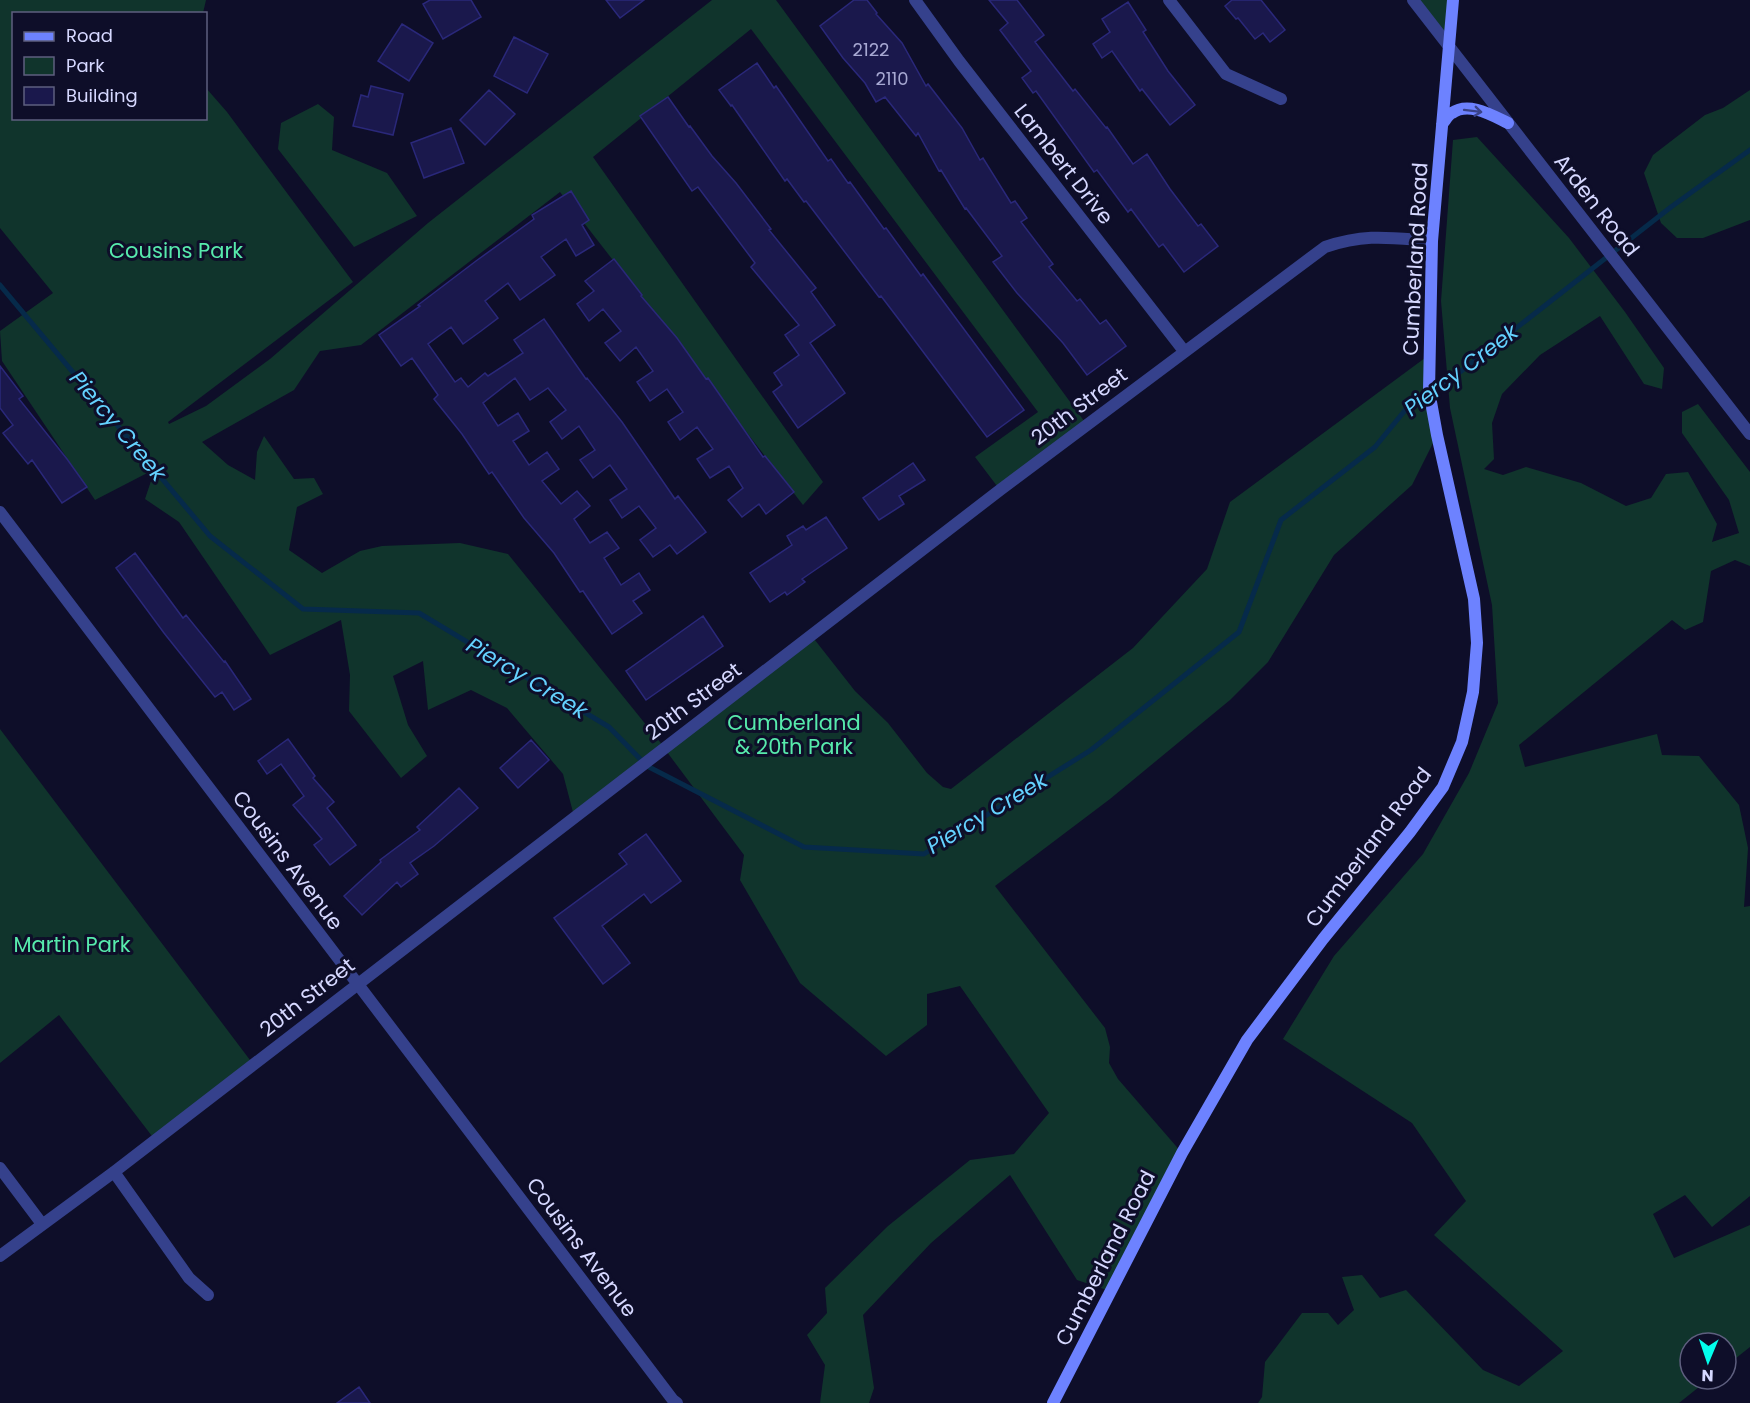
<svg xmlns="http://www.w3.org/2000/svg" width="1750" height="1403" viewBox="0 0 1750 1403" font-family="Poppins,sans-serif">
<style>
.green{fill:#10342c}
.lines{fill:none;stroke-linecap:round;stroke-linejoin:round}
.stream{stroke:#062a4a;stroke-width:5}
.building{fill:#1a184c;stroke:#2a287a;stroke-width:1.5}
.street{stroke:#35418c;stroke-width:12}
.secondary{stroke:#6d82ff;stroke-width:12}
.oneway{stroke:#394289}
.labels{text-anchor:middle;dominant-baseline:central;stroke-width:6;stroke-linejoin:round;paint-order:stroke}
.number-label{font-size:18px;fill:#a7a8d2}
.street-label{font-size:21px;fill:#d6d8ff;stroke:#0e0e29}
.park-label{font-size:21px;fill:#57eaac;stroke:#0e0e29}
.water-label{font-size:22px;font-style:italic;fill:#64d2ff;stroke:#0e0e29}
</style>
<rect width="100%" height="100%" fill="#0e0e29"/>
<path class="green" d="M 0,0 L 206,0 L 203,13 L 14,14 L 14,118 L 206,118 L 206,88 L 227,112 L 353,282 L 168,422 L 169,424 L 206,406 L 270,359 L 428,223 L 712,0 L 776,0 L 1087,425 L 1000,490 L 975,457 L 1038,412 L 751,29 L 593,157 L 823,482 L 803,505 L 560,192 L 361,345 L 320,351 L 294,390 L 202,442 L 228,465 L 255,480 L 257,452 L 264,436 L 294,479 L 314,478 L 323,494 L 297,507 L 289,550 L 322,573 L 360,551 L 382,546 L 460,543 L 508,554 L 664,747 L 811,635 L 855,691 L 888,723 L 927,773 L 943,787 L 951,789 L 1133,648 L 1207,569 L 1230,502 L 1429,355 L 1437,435 L 1412,485 L 1334,555 L 1268,662 L 1230,700 L 1110,799 L 995,886 L 1105,1028 L 1110,1047 L 1109,1063 L 1118,1079 L 1182,1153 L 1110,1291 L 1077,1280 L 1010,1175 L 931,1243 L 863,1315 L 874,1388 L 869,1403 L 820,1403 L 825,1365 L 807,1335 L 827,1313 L 825,1288 L 888,1226 L 970,1160 L 1014,1154 L 1049,1113 L 960,986 L 927,994 L 927,1025 L 886,1056 L 800,983 L 740,880 L 744,855 L 664,748 L 574,816 L 563,774 L 507,708 L 471,690 L 428,710 L 423,661 L 393,676 L 408,725 L 427,756 L 401,778 L 349,711 L 350,675 L 341,620 L 270,655 L 179,522 L 145,499 L 155,469 L 95,500 L 2,361 L 0,331 L 53,293 L 0,228 Z
M 1413,0 L 1453,0 L 1449,47 Z
M 1750,90 L 1750,220 L 1703,238 L 1677,238 L 1661,223 L 1644,173 L 1653,155 L 1705,115 L 1723,108 Z
M 318,104 L 334,117 L 332,150 L 387,173 L 417,216 L 354,247 L 278,149 L 281,123 Z
M 1477,137 L 1569,238 L 1625,312 L 1664,368 L 1662,389 L 1644,384 L 1600,316 L 1540,355 L 1502,394 L 1492,423 L 1494,459 L 1484,469 L 1503,475 L 1526,467 L 1581,483 L 1626,506 L 1651,498 L 1666,474 L 1688,472 L 1717,524 L 1712,542 L 1739,533 L 1729,500 L 1682,433 L 1682,412 L 1698,404 L 1750,472 L 1750,566 L 1735,560 L 1711,571 L 1703,622 L 1685,630 L 1672,620 L 1519,745 L 1525,767 L 1657,734 L 1662,755 L 1699,756 L 1739,805 L 1748,848 L 1744,907 L 1750,906 L 1750,1196 L 1712,1227 L 1685,1195 L 1653,1214 L 1674,1258 L 1750,1225 L 1750,1347 L 1726,1366 L 1726,1343 L 1690,1343 L 1690,1379 L 1709,1379 L 1679,1403 L 1258,1403 L 1262,1397 L 1265,1362 L 1302,1313 L 1328,1313 L 1338,1325 L 1354,1310 L 1342,1277 L 1362,1275 L 1380,1298 L 1406,1290 L 1483,1370 L 1519,1386 L 1563,1351 L 1434,1235 L 1466,1201 L 1412,1123 L 1283,1039 L 1334,956 L 1423,854 L 1469,773 L 1498,703 L 1492,605 L 1450,408 L 1441,301 L 1453,140 Z
M 0,729 L 253,1064 L 155,1140 L 59,1015 L 0,1063 Z"/>
<g class="lines">
<path class="stream" d="M 0,285 L 210,536 L 303,609 L 419,613 L 609,727 L 647,766 L 804,847 L 924,854 L 1091,750 L 1239,632 L 1281,520 L 1375,447 L 1411,403 L 1460,372 L 1671,207 L 1750,150"/>
</g>
<path class="building" d="M 430,0 L 471,0 L 481,17 L 443,39 L 423,4 Z
M 606,0 L 644,0 L 620,18 Z
M 854,0 L 867,0 L 877,13 L 876,14 L 902,43 L 926,86 L 928,84 L 962,128 L 980,160 L 983,158 L 1011,203 L 1015,201 L 1027,218 L 1021,222 L 1053,264 L 1049,267 L 1077,301 L 1080,299 L 1100,324 L 1106,320 L 1126,346 L 1087,375 L 1063,343 L 1017,293 L 993,262 L 1002,256 L 966,208 L 965,209 L 941,170 L 939,171 L 918,133 L 916,136 L 885,97 L 876,102 L 865,83 L 843,58 L 820,26 Z
M 989,0 L 1017,0 L 1044,35 L 1035,42 L 1073,91 L 1075,89 L 1106,128 L 1107,127 L 1133,164 L 1147,154 L 1170,189 L 1198,226 L 1201,224 L 1218,246 L 1184,272 L 1163,244 L 1159,247 L 1131,209 L 1128,212 L 1097,170 L 1094,172 L 1036,91 L 1033,93 L 1022,78 L 1031,71 L 1000,30 L 1008,23 Z
M 1232,0 L 1261,0 L 1285,30 L 1270,42 L 1263,33 L 1255,39 L 1238,18 L 1236,19 L 1225,6 Z
M 1128,2 L 1146,30 L 1143,32 L 1168,71 L 1195,105 L 1170,125 L 1142,89 L 1140,91 L 1112,51 L 1102,58 L 1093,44 L 1110,32 L 1102,19 Z
M 402,24 L 433,43 L 409,81 L 378,61 Z
M 514,37 L 548,54 L 527,93 L 494,76 Z
M 757,63 L 774,88 L 776,86 L 828,161 L 831,159 L 848,183 L 850,182 L 884,229 L 886,228 L 921,276 L 923,274 L 1024,410 L 987,437 L 897,317 L 881,296 L 879,297 L 806,201 L 804,202 L 787,179 L 785,181 L 732,105 L 731,106 L 719,90 Z
M 371,86 L 403,94 L 393,135 L 353,126 L 361,95 L 368,97 Z
M 489,90 L 515,114 L 485,145 L 460,120 Z
M 668,97 L 689,127 L 690,126 L 712,156 L 736,183 L 771,229 L 769,230 L 816,288 L 811,292 L 835,325 L 810,343 L 845,393 L 798,428 L 773,392 L 782,385 L 774,373 L 799,355 L 785,335 L 799,325 L 751,267 L 755,263 L 698,187 L 692,191 L 640,116 Z
M 451,128 L 464,163 L 424,178 L 411,143 Z
M 571,191 L 589,220 L 582,225 L 594,245 L 576,256 L 566,239 L 541,257 L 555,275 L 520,300 L 508,283 L 485,301 L 498,318 L 481,331 L 463,344 L 451,327 L 428,344 L 455,382 L 461,378 L 468,387 L 485,373 L 488,376 L 523,353 L 514,340 L 544,319 L 586,379 L 587,378 L 622,422 L 675,499 L 678,496 L 706,532 L 677,554 L 670,545 L 653,557 L 640,540 L 656,528 L 639,506 L 622,518 L 610,500 L 627,489 L 610,465 L 593,478 L 580,460 L 595,450 L 579,426 L 562,439 L 550,422 L 566,410 L 548,388 L 530,400 L 515,378 L 483,403 L 498,426 L 518,413 L 529,431 L 513,441 L 529,465 L 547,452 L 559,469 L 542,481 L 561,504 L 577,491 L 590,506 L 574,519 L 590,543 L 607,532 L 619,548 L 604,558 L 621,585 L 639,573 L 650,590 L 633,601 L 642,613 L 612,634 L 583,591 L 580,592 L 554,553 L 524,518 L 492,472 L 489,474 L 462,434 L 434,399 L 438,395 L 412,358 L 401,366 L 379,335 L 420,306 L 418,305 L 476,261 L 534,219 L 532,215 Z
M 614,259 L 642,295 L 641,296 L 677,338 L 706,379 L 708,378 L 763,457 L 765,456 L 794,492 L 766,514 L 759,504 L 742,517 L 728,500 L 743,488 L 729,466 L 710,478 L 697,459 L 713,449 L 697,427 L 680,440 L 668,422 L 683,412 L 667,389 L 650,401 L 637,382 L 653,371 L 636,347 L 620,361 L 605,343 L 621,331 L 603,309 L 589,321 L 577,304 L 594,291 L 585,281 Z
M 0,366 L 23,396 L 19,399 L 67,459 L 87,487 L 62,503 L 32,460 L 28,464 L 3,433 L 13,425 L 0,408 Z
M 913,463 L 925,480 L 899,496 L 904,504 L 879,520 L 863,498 Z
M 826,517 L 847,548 L 802,579 L 805,582 L 787,595 L 785,592 L 770,602 L 750,573 L 792,545 L 787,536 L 803,526 L 806,530 Z
M 135,553 L 183,618 L 186,615 L 224,662 L 225,661 L 251,699 L 234,710 L 222,692 L 215,697 L 164,633 L 116,568 Z
M 703,616 L 723,646 L 646,700 L 626,671 Z
M 288,739 L 315,776 L 313,778 L 334,802 L 327,808 L 356,845 L 330,865 L 314,845 L 322,839 L 293,805 L 304,796 L 281,764 L 267,774 L 258,761 Z
M 531,740 L 549,760 L 518,788 L 500,768 Z
M 459,788 L 478,808 L 434,846 L 410,863 L 418,874 L 401,887 L 397,882 L 362,915 L 344,896 L 381,862 L 380,860 L 420,830 L 417,827 Z
M 646,834 L 681,881 L 651,903 L 644,894 L 602,926 L 630,963 L 603,984 L 554,918 L 627,864 L 619,854 Z
M 359,1387 L 370,1403 L 337,1403 Z"/>
<g class="lines">
<path class="street" d="M 915,0 L 959,61 L 1184,351
M 1169,0 L 1226,74 L 1281,99
M 1413,0 L 1750,434
M 0,512 L 673,1400 L 677,1403
M 0,1168 L 42,1224
M 114,1172 L 189,1278 L 208,1295
M 0,1256 L 114,1172 L 1000,490 L 1325,247 C 1367,233 1390,238 1432,241"/>
<path class="secondary" d="M 1442,124 C 1445,121 1448,115 1452,113 C 1469,101 1493,116 1508,123
M 1053,1403 L 1182,1153 L 1247,1040 L 1323,939 L 1410,832 L 1443,787 L 1462,742 L 1473,692 L 1477,643 L 1474,599 L 1437,435 L 1429,391 L 1432,241 L 1453,0"/>
</g>
<defs><path id="oneway-shaft" d="M-6 0H5M1.5-3L5.5 0L1.5 3" fill="none" stroke-width="1.6" stroke-linecap="round" stroke-linejoin="round" transform="scale(1.5)"/></defs>
<use class="oneway" href="#oneway-shaft" transform="translate(1473 111) rotate(7)"/>
<g class="labels">
<g class="number-label">
<text x="871" y="49">2122</text>
<text x="892" y="78">2110</text>
</g>
<g class="street-label">
<text transform="translate(1064 164) rotate(52)">Lambert Drive</text>
<text transform="translate(1597 205) rotate(52)">Arden Road</text>
<text transform="translate(1415 259) rotate(-87)">Cumberland Road</text>
<text transform="translate(1079 406) rotate(-37)">20th Street</text>
<text transform="translate(693 701) rotate(-37)">20th Street</text>
<text transform="translate(1368 847) rotate(-53)">Cumberland Road</text>
<text transform="translate(288 860) rotate(53)">Cousins Avenue</text>
<text transform="translate(307 997) rotate(-38)">20th Street</text>
<text transform="translate(582 1247) rotate(53)">Cousins Avenue</text>
<text transform="translate(1105 1258) rotate(-63)">Cumberland Road</text>
</g>
<g class="park-label">
<text x="176" y="250">Cousins Park</text>
<text x="794" y="722">Cumberland<tspan x="794" dy="24">&amp; 20th Park</tspan></text>
<text x="72" y="944">Martin Park</text>
</g>
<g class="water-label">
<text transform="translate(1461 370) rotate(-37)">Piercy Creek</text>
<text transform="translate(118 426) rotate(50)">Piercy Creek</text>
<text transform="translate(527 678) rotate(31)">Piercy Creek</text>
<text transform="translate(987 813) rotate(-31)">Piercy Creek</text>
</g>
</g>
<rect x="12" y="12" width="195" height="108" fill="#0e0e29" stroke="#5e5f7f" stroke-width="1.5"/>
<rect x="24" y="32" width="30" height="9" fill="#6d82ff" stroke="#5e5f7f" stroke-width="1.5"/>
<text x="66" y="42" font-size="18" fill="#d6d8ff">Road</text>
<rect x="24" y="57" width="30" height="18" fill="#10342c" stroke="#5e5f7f" stroke-width="1.5"/>
<text x="66" y="72" font-size="18" fill="#d6d8ff">Park</text>
<rect x="24" y="87" width="30" height="18" fill="#1a184c" stroke="#5e5f7f" stroke-width="1.5"/>
<text x="66" y="102" font-size="18" fill="#d6d8ff">Building</text>
<g transform="translate(1708 1361) rotate(182)"><circle r="28" fill="#0e0e29" stroke="#5e5f7f" stroke-width="1.5"/>
<path d="M0-4.5L10 22L0 15L-10 22Z" fill="#02ffec"/>
<text y="-9" font-size="16" font-weight="bold" text-anchor="middle" fill="#d6d8ff">N</text>
</g>
</svg>
